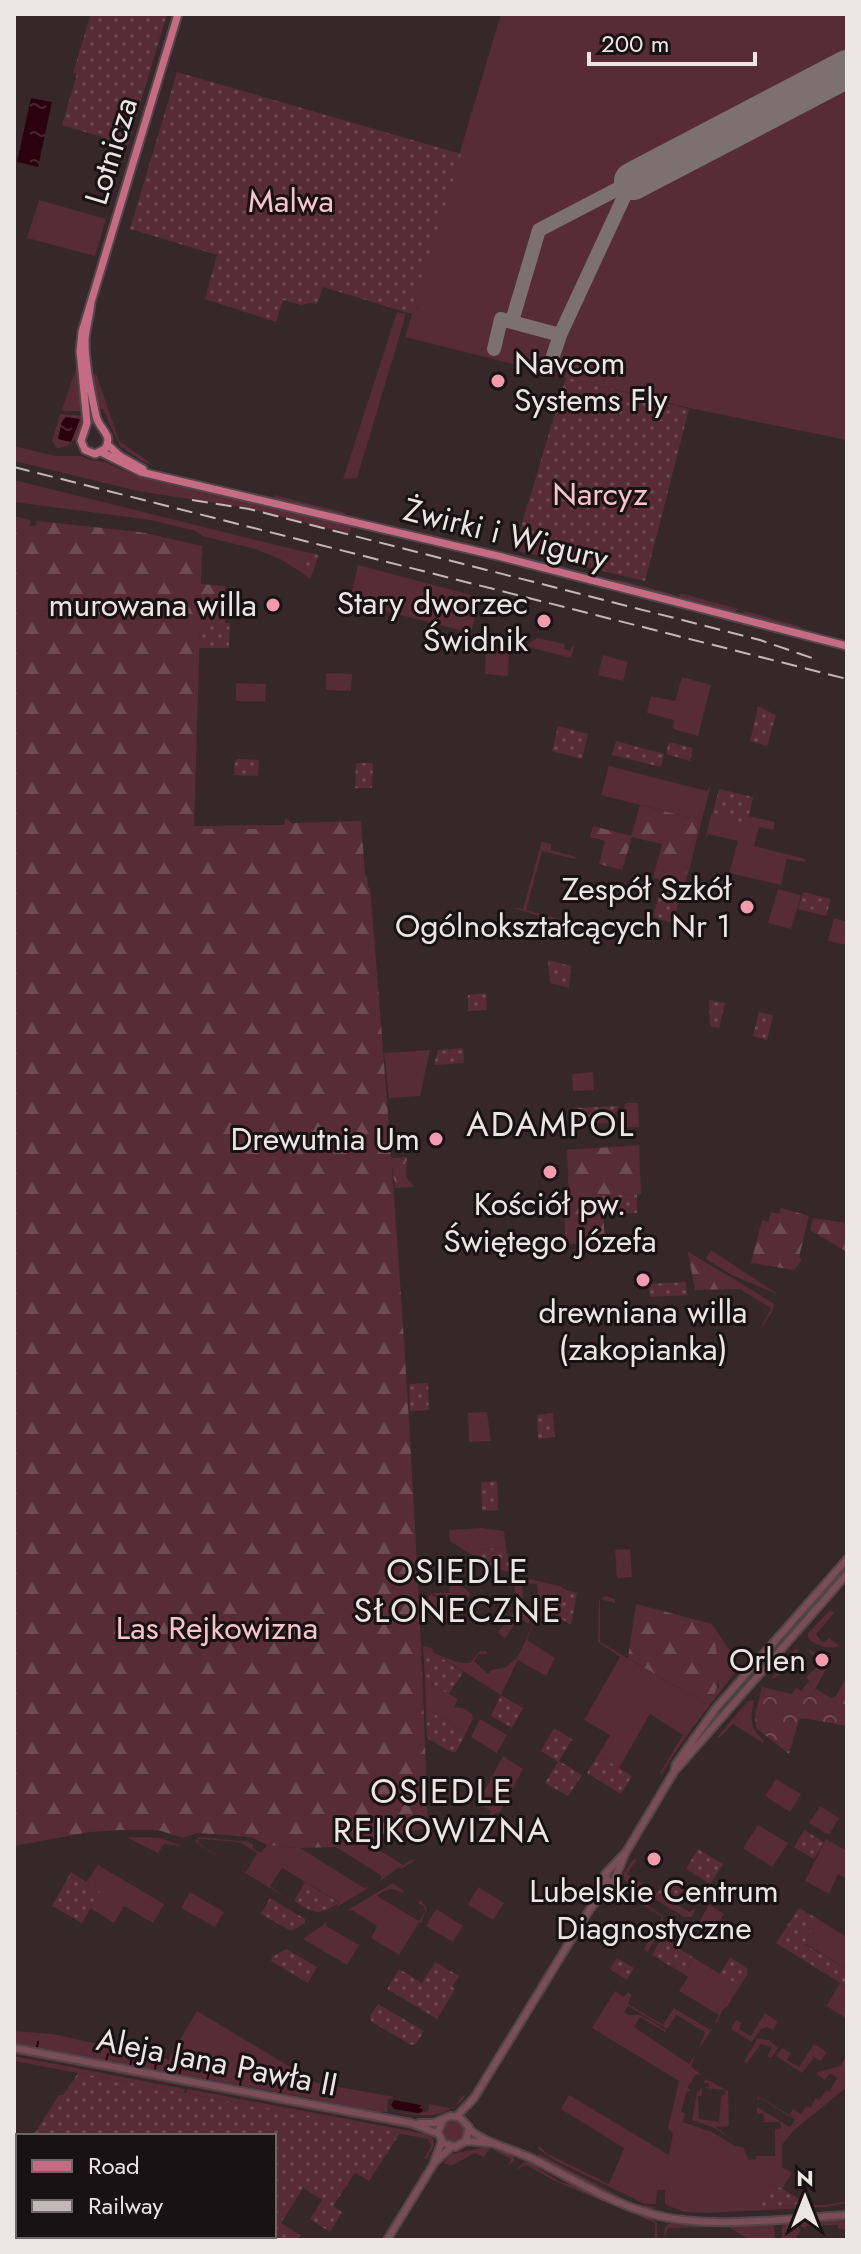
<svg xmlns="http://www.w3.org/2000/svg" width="861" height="2254" viewBox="0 0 861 2254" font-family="Jost,sans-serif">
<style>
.grass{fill:#572b37}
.forest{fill:url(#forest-firs)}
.park{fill:url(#park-crowns)}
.garden{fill:url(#garden-dots)}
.water{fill:url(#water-ripples)}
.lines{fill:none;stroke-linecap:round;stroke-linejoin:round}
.stream{stroke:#2b000f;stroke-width:2}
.taxiway{stroke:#7c7072;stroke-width:14}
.runway{stroke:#7c7072;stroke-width:38}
.minor-casing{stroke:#534549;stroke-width:10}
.major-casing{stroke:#534549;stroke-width:11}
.minor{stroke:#7a4d59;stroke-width:6}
.major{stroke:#c56b84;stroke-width:7}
.rail{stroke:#c2b8ba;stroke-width:2;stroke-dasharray:16 8;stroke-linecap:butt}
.poi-dot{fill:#f29ab0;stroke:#191214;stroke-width:3}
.labels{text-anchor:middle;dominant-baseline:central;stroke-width:6;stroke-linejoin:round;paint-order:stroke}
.street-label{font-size:32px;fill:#ede4e6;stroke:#191214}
.park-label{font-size:32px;fill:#f8c2ce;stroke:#191214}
.poi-label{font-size:32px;fill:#ede4e6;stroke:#191214;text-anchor:end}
.neighbourhood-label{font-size:34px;letter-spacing:2px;fill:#ede4e6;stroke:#191214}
</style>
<defs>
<pattern id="forest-firs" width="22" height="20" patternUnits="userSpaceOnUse" patternTransform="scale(2)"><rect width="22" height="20" fill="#572b37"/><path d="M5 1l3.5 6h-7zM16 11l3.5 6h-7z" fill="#6f4a54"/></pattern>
<pattern id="park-crowns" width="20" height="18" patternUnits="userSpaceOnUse" patternTransform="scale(2)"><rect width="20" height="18" fill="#572b37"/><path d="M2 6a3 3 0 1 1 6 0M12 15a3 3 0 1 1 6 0" fill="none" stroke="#6f4a54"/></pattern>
<pattern id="garden-dots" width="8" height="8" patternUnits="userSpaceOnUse" patternTransform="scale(2)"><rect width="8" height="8" fill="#572b37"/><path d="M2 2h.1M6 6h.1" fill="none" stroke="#6f4a54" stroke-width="1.8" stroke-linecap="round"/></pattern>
<pattern id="water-ripples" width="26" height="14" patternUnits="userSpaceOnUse" patternTransform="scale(2)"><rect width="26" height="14" fill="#2b000f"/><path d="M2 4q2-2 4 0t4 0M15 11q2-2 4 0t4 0" fill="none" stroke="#4a2532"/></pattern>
</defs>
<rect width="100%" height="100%" fill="#36272b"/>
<path class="grass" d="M 501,14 L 847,14 L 847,440 L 689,408 L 405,337 L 412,314 L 417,310 L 415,303 Z
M 39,200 L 106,219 L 95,256 L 27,238 Z
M 397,312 L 406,314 L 357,478 L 343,479 Z
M 78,363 L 82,411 L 64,411 L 62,409 Z
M 96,373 L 119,441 L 153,465 L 142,461 L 120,446 L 103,409 L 99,409 L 92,375 Z
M 60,414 L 83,416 C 83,433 74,447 57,448 L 52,441 Z
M 14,446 L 55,456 L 82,456 L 90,460 L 105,462 L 131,474 L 352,525 L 350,534 L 247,508 L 138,491 L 14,461 Z
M 14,480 L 305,552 L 304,574 L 280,559 L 255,549 L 202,536 L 196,531 L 151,520 L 14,502 Z
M 274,495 L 346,513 L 342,515 L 274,500 Z
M 358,565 L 479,597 L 471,633 L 354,603 L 350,599 Z
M 615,579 L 673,594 L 675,594 L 669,597 L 617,583 Z
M 678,594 L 684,594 L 739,609 L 733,613 L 682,600 Z
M 742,610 L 802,627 L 797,630 L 745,616 Z
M 537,638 L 565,644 L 564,649 L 570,651 L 572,646 L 574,646 L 571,658 L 525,646 Z
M 490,646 L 509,651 L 508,676 L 485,674 L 486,647 Z
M 603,655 L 628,662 L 623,681 L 598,675 Z
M 326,673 L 352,674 L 351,691 L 326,690 Z
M 682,677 L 711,685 L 698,736 L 673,729 L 674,720 L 647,713 L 651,696 L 675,701 Z
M 236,683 L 266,684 L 265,702 L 236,701 Z
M 609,766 L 707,791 L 711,785 L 685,885 L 678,885 L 684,883 L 700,820 L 601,795 Z
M 711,814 L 746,823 L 749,816 L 775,822 L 773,830 L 759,827 L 754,846 L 806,859 L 805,862 L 787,859 L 781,885 L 729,873 L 738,841 L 708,834 L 705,840 Z
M 285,818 L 292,823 L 293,829 L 193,829 L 194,826 L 284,825 Z
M 542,841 L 551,844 L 551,850 L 576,857 L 575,859 L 542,851 L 526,910 L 559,919 L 560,922 L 510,907 L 523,909 Z
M 778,889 L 801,895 L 791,929 L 768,923 Z
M 834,918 L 847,922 L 847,945 L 828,941 Z
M 430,1050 L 420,1096 L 389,1098 L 384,1053 Z
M 593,1072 L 594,1090 L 573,1091 L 572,1074 Z
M 626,1103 L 638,1103 L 639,1127 L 614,1128 Z
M 711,1250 L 779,1295 L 732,1275 L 706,1259 Z
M 744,1285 L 774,1304 L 773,1310 L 759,1332 L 771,1308 L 741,1290 Z
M 487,1412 L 491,1441 L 469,1442 L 468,1413 Z
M 482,1528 L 504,1531 L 506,1547 L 476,1550 L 472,1555 L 450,1541 L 449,1530 Z
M 630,1549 L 632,1577 L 617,1578 L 615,1550 Z
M 452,1577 L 470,1593 L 470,1597 L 444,1600 L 433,1593 L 449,1593 L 450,1585 L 443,1580 Z
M 530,1579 L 563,1587 L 558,1617 L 541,1607 L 539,1611 L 544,1614 L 544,1619 L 553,1622 L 541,1621 L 543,1617 L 538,1614 L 527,1640 L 555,1658 L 546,1676 L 518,1660 L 501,1695 L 423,1646 L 432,1648 L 434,1653 C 446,1657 452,1663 470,1663 L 480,1651 L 487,1651 L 487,1654 L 479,1654 L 474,1661 L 488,1674 L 491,1670 L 506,1667 L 518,1657 L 534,1622 L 533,1597 L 538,1596 L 537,1584 L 522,1583 L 523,1597 L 521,1599 L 515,1593 L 514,1582 Z
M 431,1594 L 443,1601 L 448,1618 L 439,1615 L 431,1604 L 423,1612 L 423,1602 Z
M 605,1596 L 615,1599 L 615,1603 L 600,1599 L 600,1642 L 706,1704 L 719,1686 L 712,1624 L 740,1666 C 713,1702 682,1738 662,1774 L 660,1773 L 683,1735 L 650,1714 L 619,1768 L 598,1755 L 610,1735 L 584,1720 L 620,1657 L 598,1642 L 599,1600 Z
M 514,1598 L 526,1610 L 530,1621 L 528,1624 L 519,1617 L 505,1639 L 498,1632 L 514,1612 Z
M 830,1610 L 834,1613 L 816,1634 L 821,1641 L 825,1642 L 829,1638 L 839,1646 C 831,1650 813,1645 808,1638 L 808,1633 Z
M 795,1649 L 798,1649 L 799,1653 C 796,1661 779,1678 770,1680 Z
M 808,1650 L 832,1658 L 811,1697 L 800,1692 L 809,1681 L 806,1677 L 825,1659 L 817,1655 L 814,1657 Z
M 425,1680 L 458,1699 L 454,1707 L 463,1708 L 472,1714 L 473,1718 L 466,1733 L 426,1709 Z
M 754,1700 C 751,1717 748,1728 764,1740 L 763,1743 L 733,1724 L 719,1738 L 718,1736 L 748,1701 Z
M 480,1719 L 507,1735 L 497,1753 L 471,1737 Z
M 503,1756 L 523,1769 L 500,1812 L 485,1818 L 492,1812 L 478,1803 Z
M 776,1779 L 801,1794 L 790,1812 L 765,1796 Z
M 820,1806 L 839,1818 L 829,1835 L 809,1823 Z
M 758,1825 L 788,1843 L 772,1867 L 743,1848 Z
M 126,1837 L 160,1838 L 182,1846 L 164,1844 L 158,1853 Z
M 199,1837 L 249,1842 L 253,1844 L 253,1849 L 261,1853 L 267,1845 L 300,1848 L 364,1888 L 370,1887 L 337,1907 L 339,1902 L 282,1868 L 270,1886 L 285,1897 L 242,1871 L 246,1872 L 257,1853 L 240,1842 L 199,1839 L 198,1843 L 234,1867 L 195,1842 Z
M 826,1839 L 847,1851 L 847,1879 L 838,1874 L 829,1894 L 805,1881 Z
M 366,1842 L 403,1865 L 413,1859 L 414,1861 L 401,1869 L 399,1867 L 379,1882 L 382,1876 L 336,1847 Z
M 634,1859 L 636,1860 L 627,1874 L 689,1912 L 696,1908 L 692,1917 L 684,1917 L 624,1880 L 623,1873 Z
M 98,1865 L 164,1904 L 153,1923 L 124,1906 L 114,1923 L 90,1908 L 100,1891 L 86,1882 Z
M 393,1883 L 404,1891 L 402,1893 C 392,1887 386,1888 377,1896 L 419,1921 L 425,1912 L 424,1906 L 418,1903 L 420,1900 L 427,1908 L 421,1923 L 419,1922 L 399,1955 L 371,1938 L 377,1926 L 352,1910 L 346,1911 Z
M 478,1887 L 504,1903 L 493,1920 L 468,1905 Z
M 190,1892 L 224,1912 L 215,1927 L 181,1908 Z
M 635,1896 L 663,1916 L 663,1924 L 648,1952 L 644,1949 L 662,1917 L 634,1899 Z
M 709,1904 L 724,1914 L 712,1934 L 701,1928 L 699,1923 Z
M 436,1909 L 463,1926 L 453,1942 L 426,1926 Z
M 818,1919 L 847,1937 L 847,1969 L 804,1943 Z
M 326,1923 L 326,1926 L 359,1945 L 347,1965 L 303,1939 Z
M 694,1958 L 738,1985 L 745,1967 L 736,1959 L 747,1969 L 747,1975 L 727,2007 L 723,2009 L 717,2023 L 715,2023 L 719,2015 L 679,1991 L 688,1977 L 684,1974 Z
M 840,1983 L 847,1987 L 847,2019 L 819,2001 L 827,2005 Z
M 615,1991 L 624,1997 L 628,1992 L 632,1995 L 628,2004 L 663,2025 L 674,2008 L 710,2030 L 714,2026 L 699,2049 L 705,2032 L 676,2015 L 667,2029 L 628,2006 L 624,2012 L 629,2015 L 640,2015 L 666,2030 L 665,2032 L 640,2017 L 634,2027 L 689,2064 L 696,2053 L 691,2066 L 701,2075 L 696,2074 L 688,2087 L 691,2091 L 687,2091 L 681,2112 L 685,2113 L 683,2122 L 712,2132 L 735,2146 L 743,2147 L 749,2160 L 756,2159 L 756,2156 L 775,2156 L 775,2129 L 781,2128 L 780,2122 L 758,2122 L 765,2121 L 763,2113 L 757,2114 L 757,2107 L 753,2105 L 757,2107 L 790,2127 L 795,2120 L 760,2098 L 757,2101 L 758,2096 L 796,2119 L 790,2114 L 793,2109 L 801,2114 L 806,2106 L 810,2108 L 816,2098 L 820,2100 L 826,2090 L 829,2092 L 837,2078 L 830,2073 L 825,2080 L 817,2074 L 818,2072 L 840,2066 L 847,2055 L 847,2087 L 794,2130 L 782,2145 L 782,2167 L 792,2173 L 782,2189 L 772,2183 L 758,2206 L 825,2205 L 847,2201 L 847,2203 L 827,2207 L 706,2213 L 683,2212 L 665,2204 L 665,2190 L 657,2190 L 656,2204 L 645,2204 L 556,2161 L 537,2148 L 540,2146 L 546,2153 L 609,2184 L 624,2148 L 561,2109 L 569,2095 L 669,2155 L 673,2134 L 668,2128 L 679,2081 L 592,2028 Z
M 197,2011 L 317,2083 L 394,2097 L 388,2099 L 387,2112 L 371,2112 L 304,2097 L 14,2044 L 14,2031 L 53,2034 L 170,2060 L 170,2057 Z
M 765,2013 L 778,2022 L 773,2030 L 767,2027 L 761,2029 L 752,2042 L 731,2029 L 736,2020 L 742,2023 L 739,2029 L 751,2036 Z
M 757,2039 L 769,2040 L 778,2048 L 771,2058 L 767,2056 L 772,2047 L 761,2044 L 747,2063 L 744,2061 Z
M 814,2044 L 827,2052 L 821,2061 L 812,2056 L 814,2058 L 802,2073 L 776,2056 L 782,2048 L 791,2053 L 787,2060 L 799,2067 Z
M 14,2052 L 394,2123 L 427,2132 L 14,2054 Z
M 14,2056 L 185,2089 L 184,2093 L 14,2061 Z
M 706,2079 L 728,2091 L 729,2126 L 716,2127 L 731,2139 L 713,2127 L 692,2120 L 697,2093 L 702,2087 L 702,2096 L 698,2096 L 699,2119 L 719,2122 L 721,2096 L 725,2094 L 726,2090 L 704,2088 L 709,2086 L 709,2083 L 703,2083 Z
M 187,2089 L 426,2134 L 433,2138 L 434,2145 L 427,2159 L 424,2158 L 431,2146 L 428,2139 L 186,2093 Z
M 463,2095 L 465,2096 C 446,2122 418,2116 390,2111 L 419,2114 L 428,2111 L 429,2104 L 453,2109 Z
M442 2131a12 12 0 1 1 24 0a12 12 0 1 1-24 0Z
M 483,2145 L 513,2154 L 514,2161 L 509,2165 L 511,2159 L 490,2148 L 484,2157 L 475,2153 L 451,2166 L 443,2163 L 451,2154 L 482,2148 Z
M 539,2154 L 632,2203 L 656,2207 L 650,2210 L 621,2199 L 537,2157 Z
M 524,2162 L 530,2162 L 559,2182 L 576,2185 L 621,2207 L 653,2219 L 657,2223 L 657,2240 L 655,2240 L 655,2223 L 557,2182 L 526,2165 L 516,2170 Z
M 847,2218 L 847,2230 L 839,2229 L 838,2225 L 806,2226 L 806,2229 L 794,2222 Z
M 672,2222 L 703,2225 L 769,2222 L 774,2226 L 775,2240 L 749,2240 L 729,2227 L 668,2228 L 664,2240 L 665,2227 Z
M 785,2222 L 791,2222 L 801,2229 L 795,2240 L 782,2240 L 782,2226 Z"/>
<path class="forest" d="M 14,516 L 30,520 L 30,526 L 36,526 L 37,521 L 140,532 L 202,546 L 201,584 L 225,586 L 225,623 L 200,624 L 194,829 L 292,829 L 292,823 L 361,821 L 365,875 L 367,876 L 368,887 L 370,888 C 396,1201 418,1514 428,1828 L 336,1847 L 300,1848 L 267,1845 L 251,1837 L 197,1833 L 183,1838 L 158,1830 L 121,1830 L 90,1832 L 14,1846 Z
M 640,805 L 700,820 L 684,883 L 678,885 L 653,878 L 662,844 L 632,837 L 622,870 L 599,864 L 605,841 L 590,837 L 593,826 L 631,836 Z
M 639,1145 L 641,1194 L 602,1196 L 605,1242 L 566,1244 L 563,1197 L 569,1197 L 567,1150 Z
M 781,1208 L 809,1216 L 799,1257 L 802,1260 L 794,1270 L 751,1263 L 762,1220 L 768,1222 L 771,1212 L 779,1214 Z
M 813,1218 L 847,1223 L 847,1252 L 810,1230 Z
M 688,1252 L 744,1285 L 741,1289 L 695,1290 Z
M 636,1604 L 712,1624 C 715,1649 728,1688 706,1704 L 628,1658 Z"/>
<path class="park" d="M 407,1157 L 406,1177 L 414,1187 L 395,1188 L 391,1158 Z
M 847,1676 L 847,1726 L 803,1718 L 799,1720 L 789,1754 L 756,1728 L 755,1715 L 762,1687 L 791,1694 L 796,1688 L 811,1697 L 816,1689 L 831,1698 L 836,1696 Z"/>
<path class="garden" d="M 91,14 L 167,14 L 128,145 L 62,125 L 77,74 L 73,73 Z
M 177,72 L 461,154 L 415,303 L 417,311 L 412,314 L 323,287 L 317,304 L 309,303 L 301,305 L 283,300 L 276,322 L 205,299 L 217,255 L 130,229 Z
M 566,377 L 689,409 L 645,581 L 514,550 Z
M 305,552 L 319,555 L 310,579 L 304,574 Z
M 200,623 L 230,623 L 229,648 L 199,648 Z
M 758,706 L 776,715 L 767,746 L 750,741 Z
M 558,726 L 588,734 L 582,759 L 552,751 Z
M 616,741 L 664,754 L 661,767 L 612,755 Z
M 669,742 L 693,748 L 690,761 L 666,754 Z
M 238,759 L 259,760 L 258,776 L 234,775 L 235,761 Z
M 356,763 L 373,763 L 372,788 L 355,788 Z
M 719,789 L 753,797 L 747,824 L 712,815 Z
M 661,888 L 681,893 L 673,923 L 653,917 Z
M 803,892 L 831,899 L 826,916 L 798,909 Z
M 548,960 L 571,966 L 569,988 L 550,983 Z
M 486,993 L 487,1010 L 468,1011 L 468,995 Z
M 709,1000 L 725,1003 L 719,1028 L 710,1026 Z
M 759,1012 L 773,1015 L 767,1040 L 753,1036 Z
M 463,1048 L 464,1063 L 434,1065 L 438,1050 Z
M 619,1106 L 611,1123 L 576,1124 L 574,1108 Z
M 637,1194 L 637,1213 L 603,1214 L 602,1196 Z
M 686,1282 L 687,1295 L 650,1297 L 649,1284 Z
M 428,1383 L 429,1410 L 410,1411 L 409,1384 Z
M 553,1413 L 555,1437 L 538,1439 L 537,1415 Z
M 497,1481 L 498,1510 L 482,1511 L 481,1482 Z
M 506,1547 L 510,1572 L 489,1567 L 481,1557 L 472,1554 L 476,1550 Z
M 563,1589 L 577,1593 L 571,1625 L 558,1617 Z
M 423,1646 L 463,1672 L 449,1694 L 425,1680 Z
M 501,1695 L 523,1708 L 512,1728 L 491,1716 Z
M 426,1709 L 466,1733 L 456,1752 L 451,1752 L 427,1738 Z
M 554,1728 L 572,1739 L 559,1761 L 582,1775 L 568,1796 L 545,1783 L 558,1762 L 541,1751 Z
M 598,1755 L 632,1776 L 621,1794 L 587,1773 Z
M 804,1830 L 824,1842 L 814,1859 L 794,1847 Z
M 698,1849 L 723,1864 L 710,1884 L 686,1869 Z
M 71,1872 L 100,1891 L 82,1923 L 52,1906 Z
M 667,1878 L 684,1889 L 674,1904 L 657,1893 Z
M 305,1882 L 339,1903 C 317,1916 316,1914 294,1901 Z
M 270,1898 L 305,1919 L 305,1923 L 291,1931 L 261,1914 Z
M 799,1908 L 818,1919 L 804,1944 L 847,1969 L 847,1987 L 776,1943 Z
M 662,1937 L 694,1958 L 684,1974 L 652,1955 Z
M 286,1949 L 317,1967 L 308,1983 L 271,1961 L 272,1957 Z
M 730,1957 L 745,1967 L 746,1972 L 738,1985 L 720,1974 Z
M 617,1958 L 634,1968 L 627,1980 L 610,1969 Z
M 435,1962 L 459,1976 L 452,1987 L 455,1989 L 437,2019 L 387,1989 L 399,1969 L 422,1983 Z
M 378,2004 L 424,2031 L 416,2044 L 411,2045 L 372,2022 L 370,2016 Z
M 78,2073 L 400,2133 L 369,2181 L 355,2173 L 333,2206 L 342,2212 L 330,2232 L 310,2219 L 322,2200 L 303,2188 L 281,2223 L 300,2235 L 297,2240 L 113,2240 L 107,2236 L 274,2236 L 274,2136 L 33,2136 L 59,2095 L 63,2095 Z
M 18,2160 L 18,2236 L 105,2236 L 102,2240 L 14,2240 L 14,2166 Z
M 772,2183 L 808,2204 L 757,2207 Z"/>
<path class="water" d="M 31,98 L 52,102 L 38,167 L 17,162 Z
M 66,417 L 80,419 L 71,442 L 58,439 L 62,421 Z
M 394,2100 L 421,2105 L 423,2111 L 418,2113 L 394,2109 L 391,2105 Z"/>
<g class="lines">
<path class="stream" d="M 14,2038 L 14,2036
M 37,2048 L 38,2042
M 106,2061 L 108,2054
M 130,2066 L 132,2058
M 155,2070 L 156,2063
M 179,2075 L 181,2068
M 207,2080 L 209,2073
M 240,2086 L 241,2079
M 280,2094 L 282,2086"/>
<path class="taxiway" d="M 512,321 L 539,230 L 633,181
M 560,335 L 630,184
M 494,349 L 501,319 L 560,335 L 550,365"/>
<path class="runway" d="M 633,181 L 847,69"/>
<g class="minor-casing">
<path id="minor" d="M 674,1772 L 847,1574
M 608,1881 L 605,1874 L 626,1852
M 590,1909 L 614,1880 L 626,1852 L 674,1772 L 676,1764 L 716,1708 L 847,1559
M 14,2048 L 411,2123 L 439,2134
M 457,2116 L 474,2098 L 590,1909 L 606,1880
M 419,2123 L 434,2123 L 450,2116 L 459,2117 L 469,2127 L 466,2141 L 455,2147 L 443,2143 L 438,2132 L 442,2122
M 469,2129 C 488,2145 514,2149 535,2160 C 573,2179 611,2203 652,2214 C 709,2230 788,2218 847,2215
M 466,2141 L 490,2143
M 434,2163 L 451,2147
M 387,2240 L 433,2165 L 442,2141"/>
</g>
<g class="major-casing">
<path id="major" d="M 91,302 C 90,315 86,327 85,340 C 85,365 91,392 96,416 C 99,430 114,434 105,449 L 95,454 L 85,450 L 81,441 L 87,423 L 80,351 L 82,332 L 178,14
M 108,445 L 120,456 L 143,469
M 101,452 L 141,472 L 502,557 L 847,646"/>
</g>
<use href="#minor" class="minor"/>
<use href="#major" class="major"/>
<path class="rail" d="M 14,467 L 847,679
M 192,500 L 249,509 L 760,640 L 812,658"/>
</g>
<g class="poi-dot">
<circle cx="498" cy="381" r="8"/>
<circle cx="273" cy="605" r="8"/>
<circle cx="544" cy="621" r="8"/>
<circle cx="747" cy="907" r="8"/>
<circle cx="436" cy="1139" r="8"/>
<circle cx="550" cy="1172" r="8"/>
<circle cx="643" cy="1280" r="8"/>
<circle cx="822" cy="1660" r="8"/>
<circle cx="654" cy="1859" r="8"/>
</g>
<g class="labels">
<g class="street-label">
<text transform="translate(111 151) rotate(-73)">Lotnicza</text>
<text transform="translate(506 534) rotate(14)">Żwirki i Wigury</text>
<text transform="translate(217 2062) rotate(11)">Aleja Jana Pawła II</text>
</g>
<g class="park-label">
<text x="291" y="201">Malwa</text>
<text x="600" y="494">Narcyz</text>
<text x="217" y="1628">Las Rejkowizna</text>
</g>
<g class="poi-label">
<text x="514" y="363" text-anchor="start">Navcom<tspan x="514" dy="37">Systems Fly</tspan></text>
<text x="528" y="603">Stary dworzec<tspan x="528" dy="37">Świdnik</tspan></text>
<text x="257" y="605">murowana willa</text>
<text x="731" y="889">Zespół Szkół<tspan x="731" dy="37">Ogólnokształcących Nr 1</tspan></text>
<text x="420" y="1139">Drewutnia Um</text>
<text x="550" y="1204" text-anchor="middle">Kościół pw.<tspan x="550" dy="37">Świętego Józefa</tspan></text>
<text x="643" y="1312" text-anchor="middle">drewniana willa<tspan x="643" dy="37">(zakopianka)</tspan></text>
<text x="806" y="1660">Orlen</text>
<text x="654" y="1891" text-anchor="middle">Lubelskie Centrum<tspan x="654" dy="37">Diagnostyczne</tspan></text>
</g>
<g class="neighbourhood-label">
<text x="551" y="1124">ADAMPOL</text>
<text x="458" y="1571">OSIEDLE<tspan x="458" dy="39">SŁONECZNE</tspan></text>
<text x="442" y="1791">OSIEDLE<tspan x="442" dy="39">REJKOWIZNA</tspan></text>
</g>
</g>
<rect width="861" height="2254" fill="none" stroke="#ede4e6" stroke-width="32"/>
<rect x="16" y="2134" width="260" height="104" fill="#191214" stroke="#6e6668" stroke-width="2"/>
<rect x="32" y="2160" width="40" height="12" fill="#c56b84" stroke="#6e6668" stroke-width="2"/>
<text x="88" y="2174" font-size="24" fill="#ede4e6">Road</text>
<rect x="32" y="2200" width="40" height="12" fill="#c2b8ba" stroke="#6e6668" stroke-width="2"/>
<text x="88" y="2214" font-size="24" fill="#ede4e6">Railway</text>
<g transform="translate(805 2198)" stroke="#191214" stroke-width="6" paint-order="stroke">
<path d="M0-6L14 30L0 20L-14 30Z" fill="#ede4e6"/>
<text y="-12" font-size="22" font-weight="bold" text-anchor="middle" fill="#ede4e6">N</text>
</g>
<path d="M589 52v12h166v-12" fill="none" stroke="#ede4e6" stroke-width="4"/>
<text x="601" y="52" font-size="24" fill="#ede4e6" stroke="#191214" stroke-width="6" paint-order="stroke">200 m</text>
</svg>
